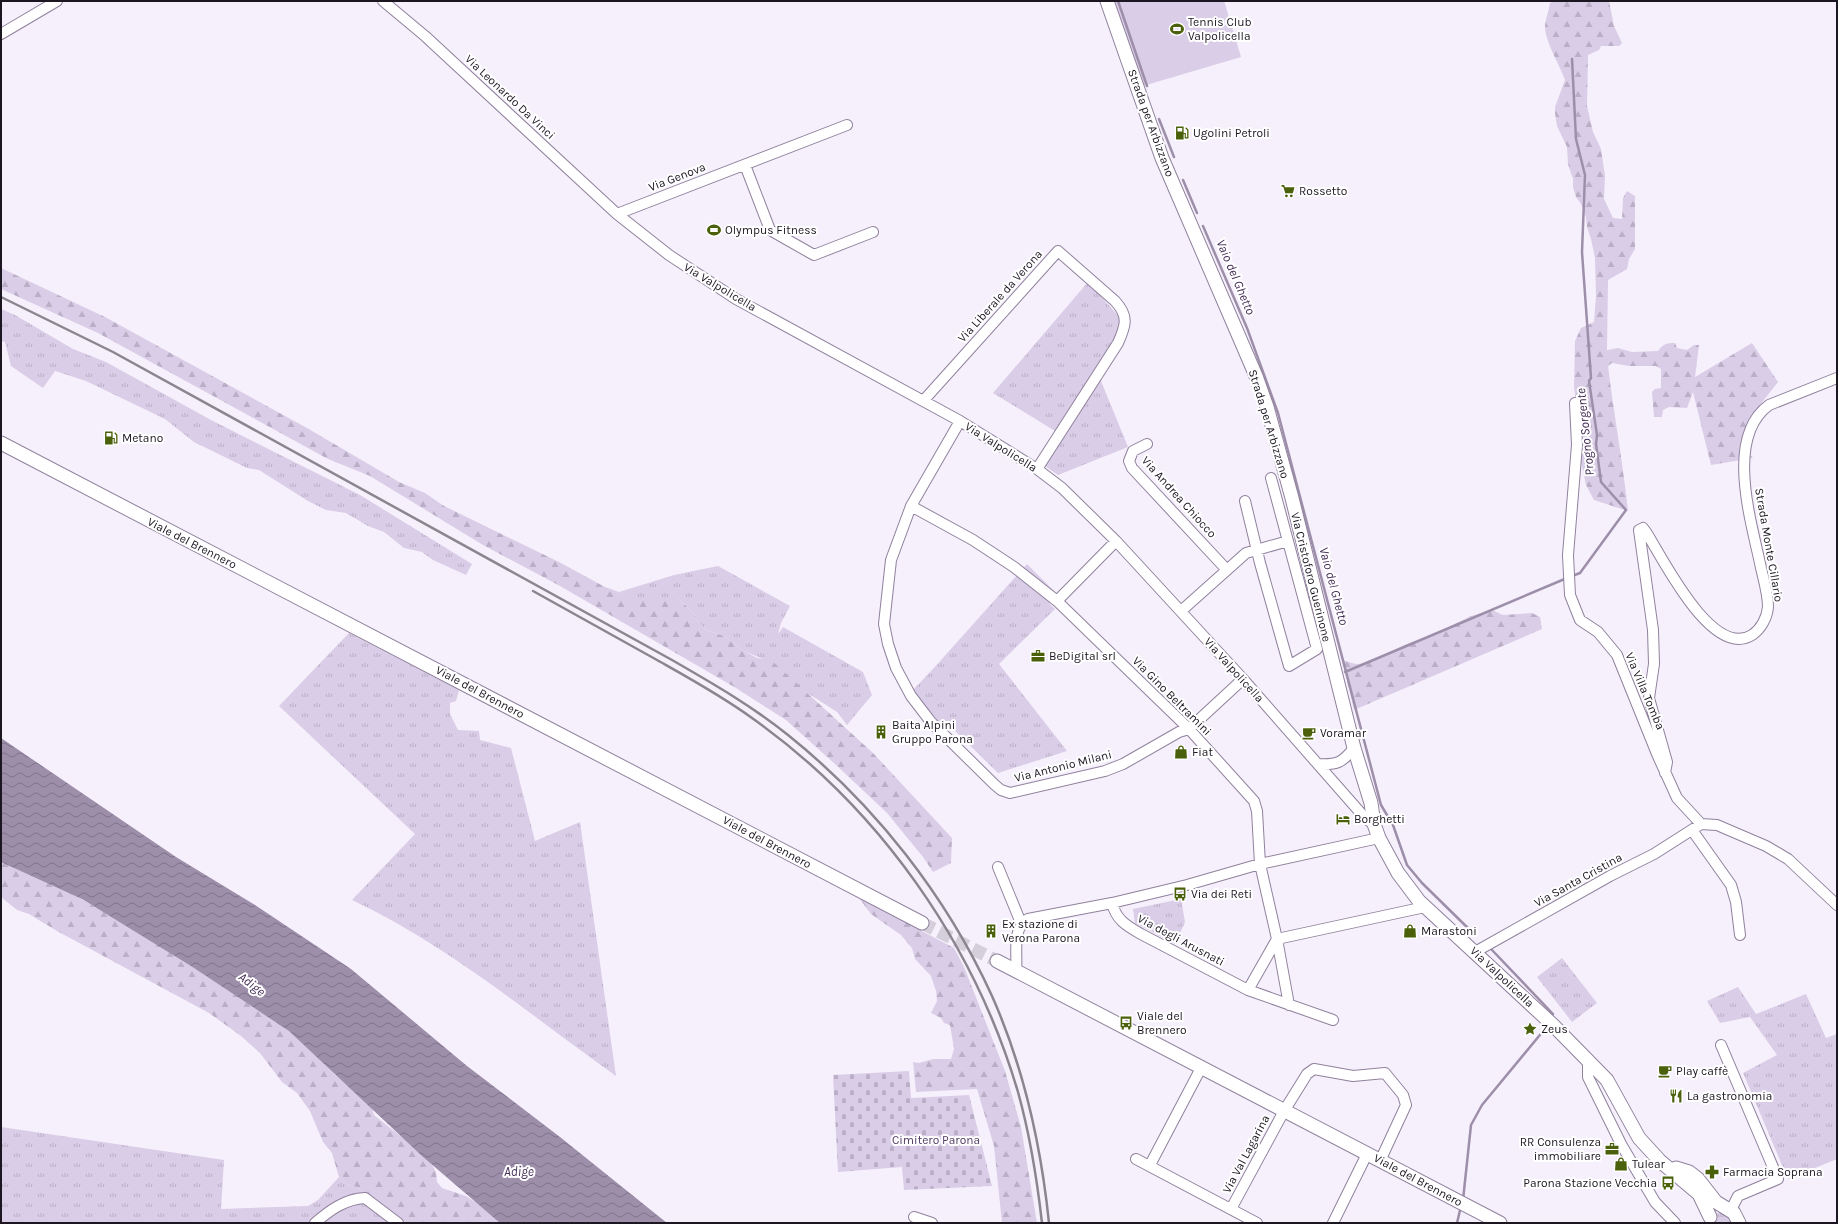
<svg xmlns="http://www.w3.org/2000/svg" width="1838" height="1224" viewBox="0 0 1838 1224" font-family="Karla,sans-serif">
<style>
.grass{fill:url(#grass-tufts)}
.forest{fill:url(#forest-firs)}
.cemetery{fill:url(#cemetery-stones)}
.pitch{fill:#dacde7}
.water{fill:url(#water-waves)}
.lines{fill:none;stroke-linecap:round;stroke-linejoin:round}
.stream{stroke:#9d8eaa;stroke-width:2.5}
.major-tunnel{stroke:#d5cfdb;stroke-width:13;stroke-dasharray:13 6;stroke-linecap:butt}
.minor-casing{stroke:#90819d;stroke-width:12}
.major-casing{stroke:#90819d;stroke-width:15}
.minor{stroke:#fff;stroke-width:10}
.major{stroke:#fff;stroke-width:13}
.rail{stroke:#8b8590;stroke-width:2.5}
.labels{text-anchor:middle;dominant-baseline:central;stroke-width:4;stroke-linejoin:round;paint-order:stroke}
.poi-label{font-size:12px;fill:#1c1621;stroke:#fff;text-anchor:start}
.street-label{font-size:12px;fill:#1c1621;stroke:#fff}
.park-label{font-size:12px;fill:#513a64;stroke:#fff}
.water-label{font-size:13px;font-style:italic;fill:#452e57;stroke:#fff}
</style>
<defs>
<pattern id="grass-tufts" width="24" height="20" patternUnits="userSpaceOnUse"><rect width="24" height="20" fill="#dacde7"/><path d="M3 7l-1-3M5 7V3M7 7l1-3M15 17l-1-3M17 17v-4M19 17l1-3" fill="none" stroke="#baafc6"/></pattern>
<pattern id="forest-firs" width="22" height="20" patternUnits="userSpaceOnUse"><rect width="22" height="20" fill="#dacde7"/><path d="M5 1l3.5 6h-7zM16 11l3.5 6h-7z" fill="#baafc6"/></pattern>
<pattern id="cemetery-stones" width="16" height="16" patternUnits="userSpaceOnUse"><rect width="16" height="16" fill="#dacde7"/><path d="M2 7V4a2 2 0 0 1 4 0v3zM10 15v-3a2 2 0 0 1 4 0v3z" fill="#baafc6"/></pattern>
<pattern id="water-waves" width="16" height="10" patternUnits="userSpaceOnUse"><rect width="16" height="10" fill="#9d8eaa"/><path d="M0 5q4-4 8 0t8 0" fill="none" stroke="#7f738a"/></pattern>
</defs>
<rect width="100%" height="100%" fill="#f6f0fc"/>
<path class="grass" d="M 1088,282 L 1123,321 L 1101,381 L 1128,447 L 1058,475 L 1039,462 L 1055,431 L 993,393 Z
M 1,309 L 15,315 L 73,349 L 106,362 L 211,420 L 360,495 L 472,564 L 466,575 L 433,560 L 422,552 L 404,548 L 384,532 L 368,526 L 346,513 L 326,510 L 308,501 L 259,470 L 247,468 L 194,442 L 165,419 L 86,381 L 55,371 L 43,388 L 11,366 L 5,342 L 1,341 Z
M 1027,564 L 1057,594 L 1049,603 L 1055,609 L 999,664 L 1067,751 L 998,773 L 943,719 L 939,722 L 913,690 L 933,669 Z
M 718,566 L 790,606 L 781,623 L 778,634 L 783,627 L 863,672 L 872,695 L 847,725 L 837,712 L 761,663 L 763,659 L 744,651 L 724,636 L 706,630 L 697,621 L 695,615 L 678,598 L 626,598 L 619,592 L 674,575 Z
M 349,633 L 459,690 L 456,701 L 450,703 L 450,714 L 458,730 L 479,731 L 480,740 L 511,748 L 535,841 L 580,822 L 616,1076 C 530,1015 448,945 352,900 L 415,834 L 279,706 Z
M 1181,899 L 1185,922 L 1175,944 L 1135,923 L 1133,909 Z
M 1562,958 L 1597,1003 L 1572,1022 L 1537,977 Z
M 1738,987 L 1756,1014 L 1806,994 L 1826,1038 L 1837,1034 L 1837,1159 L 1788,1179 L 1743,1073 L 1777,1055 L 1750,1017 L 1720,1023 L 1707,1001 Z
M 1,1127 L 224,1160 L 221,1209 L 308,1206 L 318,1200 L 339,1177 L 347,1185 L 357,1187 L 378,1206 L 403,1223 L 1,1223 Z
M 1723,1211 L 1737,1223 L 1710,1223 L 1716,1214 Z"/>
<path class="forest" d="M 1554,1 L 1609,1 L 1614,26 L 1622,43 L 1619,46 L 1601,46 L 1599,50 L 1588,55 L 1587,106 L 1593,132 L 1601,149 L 1605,176 L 1604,199 L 1613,218 L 1622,219 L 1623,198 L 1627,191 L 1635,196 L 1635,249 L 1629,259 L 1627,269 L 1608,280 L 1607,350 L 1618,348 L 1632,352 L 1658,351 C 1663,344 1666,343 1675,343 L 1677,348 L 1687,350 L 1694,345 L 1699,345 L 1695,377 L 1752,343 L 1778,382 L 1756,410 L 1760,420 L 1746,450 L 1753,458 L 1711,465 L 1693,392 L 1687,408 L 1669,407 L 1663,410 L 1662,417 L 1654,417 L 1652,392 L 1655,389 L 1661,388 L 1661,369 L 1656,366 L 1629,366 L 1612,363 L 1608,366 C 1614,415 1623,463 1628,511 L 1594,500 L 1586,485 L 1579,452 L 1579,423 L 1574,387 L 1575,341 L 1581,328 L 1594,322 L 1596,296 L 1595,258 L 1591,239 L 1587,227 L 1586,217 L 1581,204 L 1576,197 L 1573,187 L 1573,179 L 1568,164 L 1567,147 L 1557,126 L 1555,113 L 1555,107 L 1565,80 C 1560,65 1544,40 1545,25 C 1546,17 1549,10 1550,3 Z
M 1,268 L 105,317 L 307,428 L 399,482 L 425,493 L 444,506 L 559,562 L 605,587 L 619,592 L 626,598 L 678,598 L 695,615 L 697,621 L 706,630 L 724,636 L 744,651 L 757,658 L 771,660 L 873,753 L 952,838 L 951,863 L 933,872 L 923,857 L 887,813 L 835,764 L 786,720 L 736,688 L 560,586 L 483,545 L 370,476 L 328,459 L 98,333 L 1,289 Z
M 1492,610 L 1503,615 L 1532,613 L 1540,617 L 1542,629 L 1354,710 L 1342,660 C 1347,661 1353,664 1358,664 C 1375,664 1401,642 1422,640 L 1471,616 Z
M 1,853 L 261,1002 L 315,1054 L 335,1075 L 352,1088 L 372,1108 L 374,1115 L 399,1135 L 423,1149 L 436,1172 L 437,1182 L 442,1188 L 466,1196 L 507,1223 L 403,1223 L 378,1206 L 357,1187 L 347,1185 L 339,1177 L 332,1153 L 323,1142 L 310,1111 L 297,1093 L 282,1082 L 260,1053 L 241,1036 L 209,1013 L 57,931 L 29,914 L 17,910 L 1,897 Z
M 859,898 L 954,948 L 964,967 L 1005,1071 L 1021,1127 L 1037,1223 L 1002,1223 L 994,1146 L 977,1089 L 916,1092 L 913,1062 L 919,1063 L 933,1059 L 951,1059 L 954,1049 L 950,1025 L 944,1023 L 941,1018 L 931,1013 L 937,1001 L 936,991 L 931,976 L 915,959 L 912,948 L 901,935 L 871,914 Z"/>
<path class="cemetery" d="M 909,1071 L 911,1098 L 969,1095 L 992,1186 L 904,1190 L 902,1167 L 838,1172 L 833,1075 Z"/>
<path class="pitch" d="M 1113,1 L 1224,1 L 1241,57 L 1143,86 Z"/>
<path class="water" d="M 1,738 L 176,857 L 255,905 L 351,969 L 467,1066 L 560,1137 L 667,1223 L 500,1223 L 422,1156 L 289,1031 L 191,966 L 82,899 L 1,862 Z"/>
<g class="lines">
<path class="stream" d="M 1118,1 L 1147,86
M 1159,119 L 1174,157
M 1183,180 L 1197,213
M 1203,226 L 1247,328 L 1278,413 L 1381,805 L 1393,825 L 1407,865 L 1422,883 L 1473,933
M 1572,576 L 1580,573 L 1626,510 L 1601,482 L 1596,444 L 1597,435 L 1589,381 L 1591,378 L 1582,252 L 1585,175 L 1576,139 L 1572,59
M 1345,672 L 1567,578
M 1492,950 L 1553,1014
M 1463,1200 L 1471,1125 L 1482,1105 L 1544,1030
M 1457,1223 L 1461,1206"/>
<path class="major-tunnel" d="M 922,923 L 997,961"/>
<g class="minor-casing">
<path id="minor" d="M 383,1 L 425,36 L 617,214 L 669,255 L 736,299 L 960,421 L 1037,469 L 1062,488 L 1116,541 L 1243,679 L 1366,819 L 1374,824
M 1,34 L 57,1
M 745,165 L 770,230 L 814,255 L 873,232
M 617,214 L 847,125
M 924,400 L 1058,251 L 1115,301 C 1129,316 1126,325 1118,343 L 1037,469
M 1575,403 L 1577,445 L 1568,555 L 1570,595 L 1580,620 L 1598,632 L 1617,655 L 1657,754 L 1677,798 L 1701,824
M 960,421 L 911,506 L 891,560 L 884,624 L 888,644 L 896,668 L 911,696 L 931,722 L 995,785 L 1001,790 L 1010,793 L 1105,771 L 1123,764 L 1179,732 L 1189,729 L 1243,679
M 1147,444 L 1133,451 L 1129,461 L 1132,468 L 1227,570
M 1245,501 L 1260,563 L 1289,666 L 1317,649 L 1271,478
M 911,506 L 973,540 L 1014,567 L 1057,601 L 1189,729 L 1254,801 L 1257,811 L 1260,864 L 1277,939 L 1248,990
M 1057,601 L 1116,541
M 1181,611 L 1246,553 L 1288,541
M 1318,764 C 1337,765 1342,763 1354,748
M 1665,773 L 1667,762 L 1649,698 L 1654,664 L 1653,630 L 1639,530 L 1643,528 L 1646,532 C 1662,557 1712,660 1752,635 C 1761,629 1767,618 1768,607 C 1768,594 1764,581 1761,568 C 1752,523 1724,438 1769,405 L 1837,378
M 1692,830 L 1731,885 L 1736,902 L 1740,935
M 998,867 L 1021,923
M 1112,903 C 1116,920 1127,926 1141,934 L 1248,990 L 1333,1020
M 1475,952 L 1610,876 L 1654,854 L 1701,824 L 1717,825 L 1766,846 L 1788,859 L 1837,905
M 1016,971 C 1018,955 1011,928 1028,919 L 1112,903 L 1187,885 L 1260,864 L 1379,838
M 1289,1005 L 1277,939 L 1425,907
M 1721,1045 L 1778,1179 L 1738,1196 L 1731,1210
M 1588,1059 L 1588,1077 L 1621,1144 L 1655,1202 L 1675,1223
M 1136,1159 L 1257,1223
M 1150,1165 L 1201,1068
M 1231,1209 L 1284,1111 L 1307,1074 L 1314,1069 L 1353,1076 L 1385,1073 L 1403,1095 L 1406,1105 L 1380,1161
M 914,1217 L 932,1223
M 315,1223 C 330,1210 345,1199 365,1198 L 398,1223
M 1333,1223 L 1367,1154"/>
</g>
<g class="major-casing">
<path id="major" d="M 1107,1 L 1162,158 L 1256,376 L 1267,407 L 1292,498 L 1354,748 L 1371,803 L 1374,824 L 1379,838 L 1398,873 L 1419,901 L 1553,1025 L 1607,1080 L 1639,1138 L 1660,1161 L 1699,1194 L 1710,1217
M 1,443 L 922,923
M 997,961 L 1500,1223
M 1676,1168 L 1689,1172 L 1698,1179 L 1716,1202 L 1734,1213 L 1739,1223"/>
</g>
<use href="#minor" class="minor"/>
<use href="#major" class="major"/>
<path class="rail" d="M 1,297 L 113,352 L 672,660 C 712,683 752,706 788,735 C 874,804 946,895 992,996 C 1024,1068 1041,1145 1049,1223
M 533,591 C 575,614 616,637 657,660 C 689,678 722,696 752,718 C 879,808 974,943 1018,1092 C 1030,1135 1037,1179 1042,1223"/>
</g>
<defs>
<g id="stadium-bare" transform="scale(1.08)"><path d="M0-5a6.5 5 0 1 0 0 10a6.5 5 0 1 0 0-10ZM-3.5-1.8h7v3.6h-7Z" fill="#4a600a" stroke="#fff" stroke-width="2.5" paint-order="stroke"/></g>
<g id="fuel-bare" transform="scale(1.08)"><path d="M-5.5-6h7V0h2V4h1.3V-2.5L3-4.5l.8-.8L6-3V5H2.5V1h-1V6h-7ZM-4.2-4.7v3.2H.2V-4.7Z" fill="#4a600a" stroke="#fff" stroke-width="2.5" paint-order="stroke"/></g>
<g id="supermarket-bare" transform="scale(1.08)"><path d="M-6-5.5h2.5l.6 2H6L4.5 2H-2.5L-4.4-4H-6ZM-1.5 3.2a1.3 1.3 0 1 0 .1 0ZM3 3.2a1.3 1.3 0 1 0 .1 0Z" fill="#4a600a" stroke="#fff" stroke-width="2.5" paint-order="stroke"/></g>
<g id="office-bare" transform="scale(1.08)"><path d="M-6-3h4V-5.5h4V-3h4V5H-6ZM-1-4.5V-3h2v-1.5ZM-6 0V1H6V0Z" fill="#4a600a" stroke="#fff" stroke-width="2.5" paint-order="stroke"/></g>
<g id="building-bare" transform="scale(1.08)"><path d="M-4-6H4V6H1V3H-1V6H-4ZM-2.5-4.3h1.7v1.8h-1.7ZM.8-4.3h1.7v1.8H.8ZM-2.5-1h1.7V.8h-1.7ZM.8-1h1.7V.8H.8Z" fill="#4a600a" stroke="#fff" stroke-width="2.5" paint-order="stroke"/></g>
<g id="cafe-bare" transform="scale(1.08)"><path d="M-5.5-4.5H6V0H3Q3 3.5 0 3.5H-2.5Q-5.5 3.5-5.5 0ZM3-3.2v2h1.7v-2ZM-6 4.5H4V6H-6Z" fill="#4a600a" stroke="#fff" stroke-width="2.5" paint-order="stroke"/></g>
<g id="shop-bare" transform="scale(1.08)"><path d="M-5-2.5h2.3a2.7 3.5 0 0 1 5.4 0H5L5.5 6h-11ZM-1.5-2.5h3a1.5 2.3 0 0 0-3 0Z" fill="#4a600a" stroke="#fff" stroke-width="2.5" paint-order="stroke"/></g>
<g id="hotel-bare" transform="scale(1.08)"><path d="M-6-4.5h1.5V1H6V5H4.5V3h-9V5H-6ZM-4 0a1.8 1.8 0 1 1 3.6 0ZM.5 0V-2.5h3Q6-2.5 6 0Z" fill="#4a600a" stroke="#fff" stroke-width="2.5" paint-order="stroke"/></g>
<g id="bus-bare" transform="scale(1.08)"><path d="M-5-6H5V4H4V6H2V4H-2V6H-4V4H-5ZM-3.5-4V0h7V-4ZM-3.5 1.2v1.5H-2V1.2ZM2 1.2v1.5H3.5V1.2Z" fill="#4a600a" stroke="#fff" stroke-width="2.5" paint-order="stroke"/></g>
<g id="sight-bare" transform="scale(1.08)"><path d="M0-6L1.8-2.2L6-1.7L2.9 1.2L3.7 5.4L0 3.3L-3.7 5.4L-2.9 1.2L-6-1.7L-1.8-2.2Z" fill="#4a600a" stroke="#fff" stroke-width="2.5" paint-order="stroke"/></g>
<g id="restaurant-bare" transform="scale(1.08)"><path d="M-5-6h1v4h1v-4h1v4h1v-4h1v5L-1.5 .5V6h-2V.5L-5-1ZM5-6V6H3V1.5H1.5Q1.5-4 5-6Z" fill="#4a600a" stroke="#fff" stroke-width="2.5" paint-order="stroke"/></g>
<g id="pharmacy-bare" transform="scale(1.08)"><path d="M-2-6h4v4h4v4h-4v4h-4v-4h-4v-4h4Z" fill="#4a600a" stroke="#fff" stroke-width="2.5" paint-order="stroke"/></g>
</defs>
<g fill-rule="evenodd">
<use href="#stadium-bare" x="1177" y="29"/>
<use href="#fuel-bare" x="1182" y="133"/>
<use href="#supermarket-bare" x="1288" y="191"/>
<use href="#stadium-bare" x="714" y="230"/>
<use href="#fuel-bare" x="111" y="438"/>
<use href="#office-bare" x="1038" y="656"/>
<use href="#building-bare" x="881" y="732"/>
<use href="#cafe-bare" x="1309" y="733"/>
<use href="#shop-bare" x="1181" y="752"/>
<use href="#hotel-bare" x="1343" y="819"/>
<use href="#bus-bare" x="1180" y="894"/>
<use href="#building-bare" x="991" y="931"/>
<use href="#shop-bare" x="1410" y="931"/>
<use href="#bus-bare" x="1126" y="1023"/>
<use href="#sight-bare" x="1530" y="1029"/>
<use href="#cafe-bare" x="1665" y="1071"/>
<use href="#restaurant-bare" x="1676" y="1096"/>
<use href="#office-bare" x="1612" y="1149"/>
<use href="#shop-bare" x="1621" y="1164"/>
<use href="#pharmacy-bare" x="1712" y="1172"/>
<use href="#bus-bare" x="1668" y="1183"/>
</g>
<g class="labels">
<g class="poi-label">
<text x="1188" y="22">Tennis Club<tspan x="1188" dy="14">Valpolicella</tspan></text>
<text x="1193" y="133">Ugolini Petroli</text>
<text x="1299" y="191">Rossetto</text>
<text x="725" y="230">Olympus Fitness</text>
<text x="122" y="438">Metano</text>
<text x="1049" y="656">BeDigital srl</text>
<text x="892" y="725">Baita Alpini<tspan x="892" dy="14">Gruppo Parona</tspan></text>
<text x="1320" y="733">Voramar</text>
<text x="1192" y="752">Fiat</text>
<text x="1354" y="819">Borghetti</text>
<text x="1191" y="894">Via dei Reti</text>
<text x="1002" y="924">Ex stazione di<tspan x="1002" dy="14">Verona Parona</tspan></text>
<text x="1421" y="931">Marastoni</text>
<text x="1137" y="1016">Viale del<tspan x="1137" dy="14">Brennero</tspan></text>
<text x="1541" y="1029">Zeus</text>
<text x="1676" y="1071">Play caffè</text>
<text x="1687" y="1096">La gastronomia</text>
<text x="1601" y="1142" text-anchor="end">RR Consulenza<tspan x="1601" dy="14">immobiliare</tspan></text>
<text x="1632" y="1164">Tulear</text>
<text x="1723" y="1172">Farmacia Soprana</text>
<text x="1657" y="1183" text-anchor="end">Parona Stazione Vecchia</text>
</g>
<g class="street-label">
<text transform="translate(510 97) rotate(43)">Via Leonardo Da Vinci</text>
<text transform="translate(1151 123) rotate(70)">Strada per Arbizzano</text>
<text transform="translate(677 177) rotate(-21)">Via Genova</text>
<text transform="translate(720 287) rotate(31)">Via Valpolicella</text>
<text transform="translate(1000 296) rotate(-48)">Via Liberale da Verona</text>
<text transform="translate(1269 424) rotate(73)">Strada per Arbizzano</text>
<text transform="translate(1001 447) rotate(32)">Via Valpolicella</text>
<text transform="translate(1179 497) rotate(48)">Via Andrea Chiocco</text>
<text transform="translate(192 543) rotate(27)">Viale del Brennero</text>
<text transform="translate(1769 545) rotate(80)">Strada Monte Cillario</text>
<text transform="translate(1311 577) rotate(76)">Via Cristoforo Guerinone</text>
<text transform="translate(1234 670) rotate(48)">Via Valpolicella</text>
<text transform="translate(1645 691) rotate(67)">Via Villa Tomba</text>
<text transform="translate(480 692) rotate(28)">Viale del Brennero</text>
<text transform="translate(1172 696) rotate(45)">Via Gino Beltramini</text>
<text transform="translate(1063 766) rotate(-14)">Via Antonio Milani</text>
<text transform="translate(767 842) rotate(28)">Viale del Brennero</text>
<text transform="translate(1578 880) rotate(-29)">Via Santa Cristina</text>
<text transform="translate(1181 940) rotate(28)">Via degli Arusnati</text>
<text transform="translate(1502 977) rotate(43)">Via Valpolicella</text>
<text transform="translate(1246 1154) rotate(-62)">Via Val Lagarina</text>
<text transform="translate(1418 1180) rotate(28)">Viale del Brennero</text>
</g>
<g class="park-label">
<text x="936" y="1140">Cimitero Parona</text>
</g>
<g class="water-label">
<text transform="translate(1236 277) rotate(67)">Vaio del Ghetto</text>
<text transform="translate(1585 432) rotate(-96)">Progno Sorgente</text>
<text transform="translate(1334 586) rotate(75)">Vaio del Ghetto</text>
<text transform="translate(252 984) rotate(38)">Adige</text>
<text x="519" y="1171">Adige</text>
</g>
</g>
<rect width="1838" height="1224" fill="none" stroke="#1c1621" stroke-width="4"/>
</svg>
